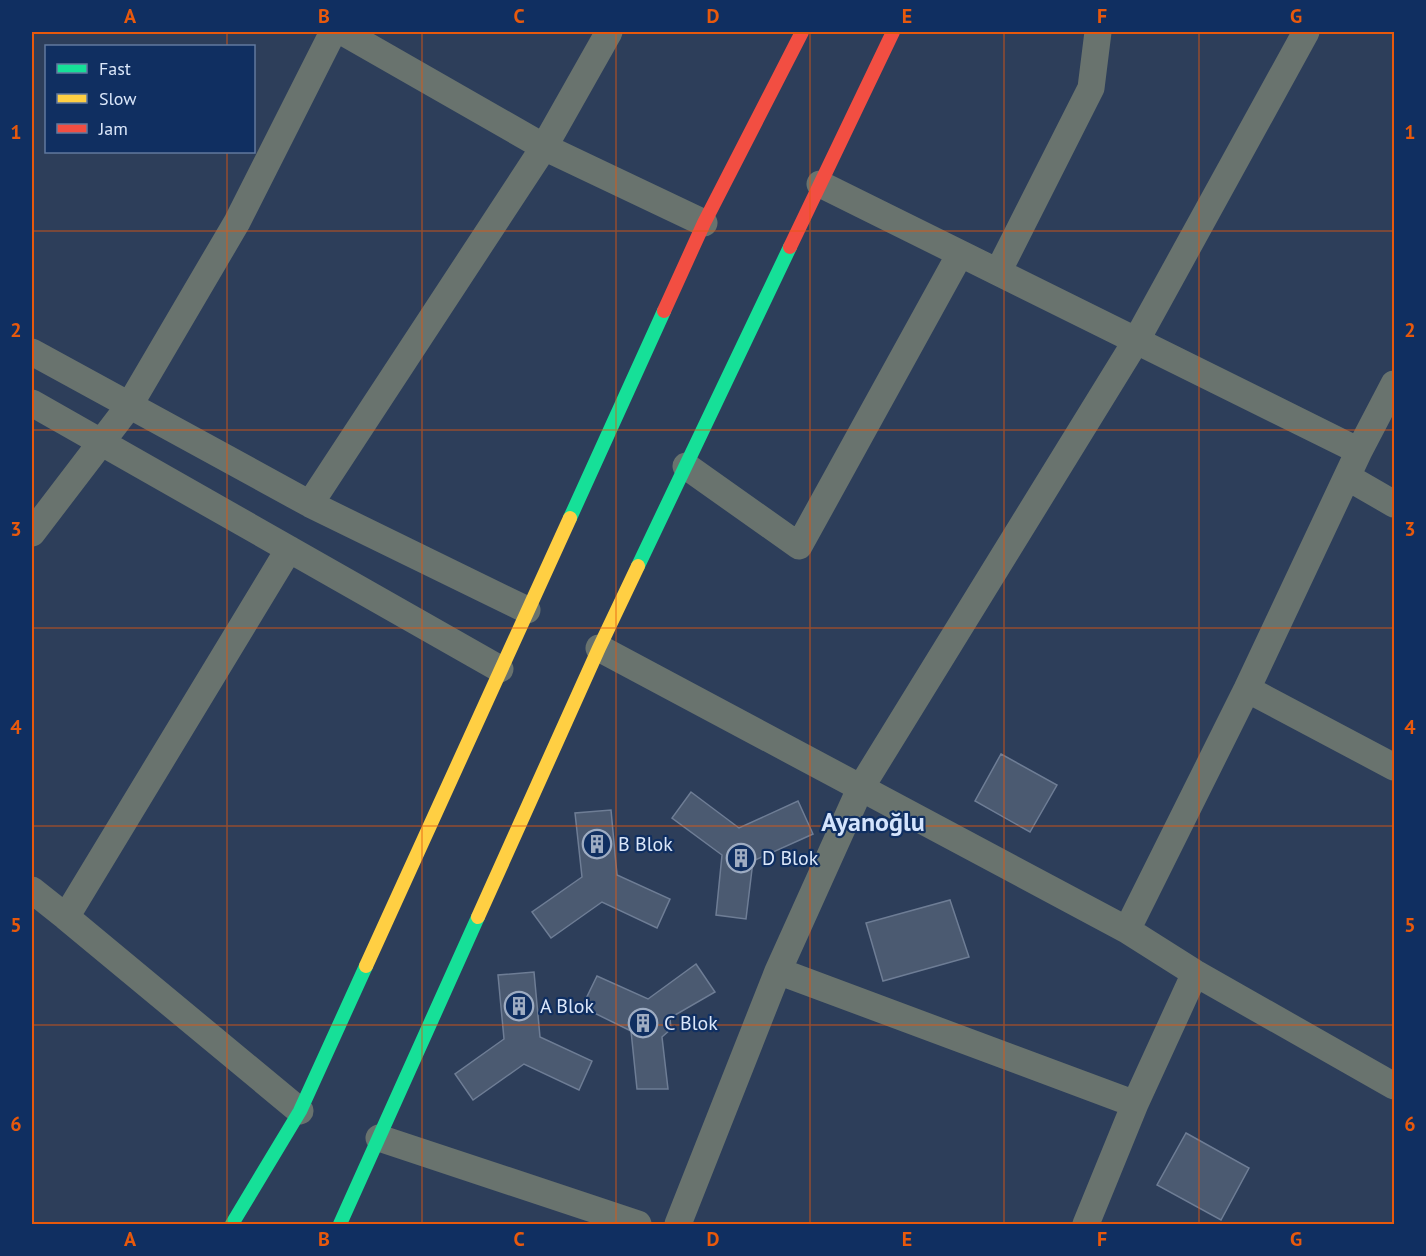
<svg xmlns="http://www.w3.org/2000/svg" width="1426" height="1256" viewBox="0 0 1426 1256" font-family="'PT Sans',sans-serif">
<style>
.building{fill:#4b5a71;stroke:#6e7d95;stroke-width:1.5}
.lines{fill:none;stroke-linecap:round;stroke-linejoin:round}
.street{stroke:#69736e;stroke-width:27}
.fast{stroke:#16e098;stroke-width:14}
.slow{stroke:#ffcf43;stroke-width:14}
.jam{stroke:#f24e42;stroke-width:14}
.grid{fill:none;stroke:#e8590c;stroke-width:1.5;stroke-opacity:0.55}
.labels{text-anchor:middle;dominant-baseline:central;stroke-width:4.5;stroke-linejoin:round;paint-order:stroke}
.poi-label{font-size:20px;fill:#dbe7fa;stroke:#102f61;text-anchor:start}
.district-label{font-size:26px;font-weight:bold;fill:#d4e4fd;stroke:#102f61}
.neatline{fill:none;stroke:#e8590c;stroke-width:2}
.grid-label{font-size:20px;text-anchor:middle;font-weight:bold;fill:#e8590c}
</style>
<rect width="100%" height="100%" fill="#2d3e5a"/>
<path class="building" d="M 1001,754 L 1057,785 L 1030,832 L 975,801 Z
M 691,792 L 739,828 L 798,801 L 813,834 L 753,861 L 746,919 L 716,915 L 722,855 L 672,818 Z
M 611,810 L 617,875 L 670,899 L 657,928 L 602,902 L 551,938 L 532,912 L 582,877 L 575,813 Z
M 950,900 L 969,957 L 883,981 L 866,923 Z
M 696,964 L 715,992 L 670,1018 L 671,1029 L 662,1037 L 668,1089 L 637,1089 L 631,1031 L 582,1007 L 597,976 L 648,999 Z
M 534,972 L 540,1037 L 592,1061 L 579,1090 L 524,1064 L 473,1100 L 455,1074 L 504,1039 L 498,975 Z
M 1186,1133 L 1249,1168 L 1221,1220 L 1157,1185 Z"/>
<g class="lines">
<path class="street" d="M 343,32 L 544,147 L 704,223
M 820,184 L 1359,451
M 998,272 L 1091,88 L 1098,32
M 32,352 L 310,504 L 527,610
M 32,403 L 500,669
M 686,466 L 799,546 L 960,254
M 1349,478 L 1394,504
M 310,504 L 544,147 L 609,32
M 32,533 L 129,406 L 237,222 L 333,32
M 289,549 L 66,917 L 300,1111
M 599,648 L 1127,930 L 1195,973 L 1394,1086
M 1247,689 L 1394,767
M 32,890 L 66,917
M 1127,930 L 1247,689 L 1359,451 L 1394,384
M 778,971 L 1135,1104
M 379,1138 L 638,1224
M 678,1224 L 778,971 L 860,789 L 1136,341 L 1306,32
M 1086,1224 L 1135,1104 L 1195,973"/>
<path class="fast" d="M 570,518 L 664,311
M 638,566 L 790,247
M 232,1224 L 300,1111 L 366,966
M 340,1224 L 478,917"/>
<path class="slow" d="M 478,917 L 599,648 L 638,566
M 366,966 L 570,518"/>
<path class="jam" d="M 790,247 L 893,32
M 664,311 L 704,223 L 802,32"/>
</g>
<path class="grid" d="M 227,32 L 227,46M 422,32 L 422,1224M 616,32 L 616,1224M 810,32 L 810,1224M 1004,32 L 1004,1224M 1199,32 L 1199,1224M 227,152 L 227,1224M 32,231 L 1394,231M 32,430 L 1394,430M 32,628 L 1394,628M 32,826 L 1394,826M 32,1025 L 1394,1025"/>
<defs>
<g id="building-ring" transform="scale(1.5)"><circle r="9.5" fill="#102f61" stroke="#9eacc2" stroke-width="1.5"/><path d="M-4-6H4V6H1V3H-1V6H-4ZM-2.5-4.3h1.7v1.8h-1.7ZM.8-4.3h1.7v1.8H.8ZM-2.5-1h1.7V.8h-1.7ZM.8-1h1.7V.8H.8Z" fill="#9eacc2"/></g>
</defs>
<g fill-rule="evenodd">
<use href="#building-ring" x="597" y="844"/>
<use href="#building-ring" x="741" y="858"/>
<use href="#building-ring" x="519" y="1006"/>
<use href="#building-ring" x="643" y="1023"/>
</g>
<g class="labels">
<g class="poi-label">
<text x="618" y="844">B Blok</text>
<text x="762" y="858">D Blok</text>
<text x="540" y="1006">A Blok</text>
<text x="664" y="1023">C Blok</text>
</g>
<g class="district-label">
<text x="873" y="821">Ayanoğlu</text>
</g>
</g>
<rect width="1426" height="1256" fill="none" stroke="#102f61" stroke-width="66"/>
<rect x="45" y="45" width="210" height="108" fill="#102f61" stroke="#61799e" stroke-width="1.5"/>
<rect x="57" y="64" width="30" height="9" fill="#16e098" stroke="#61799e" stroke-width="1.5"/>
<text x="99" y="75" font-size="18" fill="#dbe7fa">Fast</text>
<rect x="57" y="94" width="30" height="9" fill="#ffcf43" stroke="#61799e" stroke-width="1.5"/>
<text x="99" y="105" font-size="18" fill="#dbe7fa">Slow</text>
<rect x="57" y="124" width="30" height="9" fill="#f24e42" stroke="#61799e" stroke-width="1.5"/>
<text x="99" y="135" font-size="18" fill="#dbe7fa">Jam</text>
<rect x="33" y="33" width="1360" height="1190" class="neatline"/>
<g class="grid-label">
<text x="130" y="23">A</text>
<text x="324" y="23">B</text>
<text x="519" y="23">C</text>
<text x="713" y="23">D</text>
<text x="907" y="23">E</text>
<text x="1102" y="23">F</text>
<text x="1296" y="23">G</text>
<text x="16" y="139">1</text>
<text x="1410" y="139">1</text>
<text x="16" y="337">2</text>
<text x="1410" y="337">2</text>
<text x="16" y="536">3</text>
<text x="1410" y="536">3</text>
<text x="16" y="734">4</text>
<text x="1410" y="734">4</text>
<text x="16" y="932">5</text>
<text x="1410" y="932">5</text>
<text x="16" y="1131">6</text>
<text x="1410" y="1131">6</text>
<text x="130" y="1246">A</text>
<text x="324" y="1246">B</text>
<text x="519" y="1246">C</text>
<text x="713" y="1246">D</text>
<text x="907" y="1246">E</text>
<text x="1102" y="1246">F</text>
<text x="1296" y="1246">G</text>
</g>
</svg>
